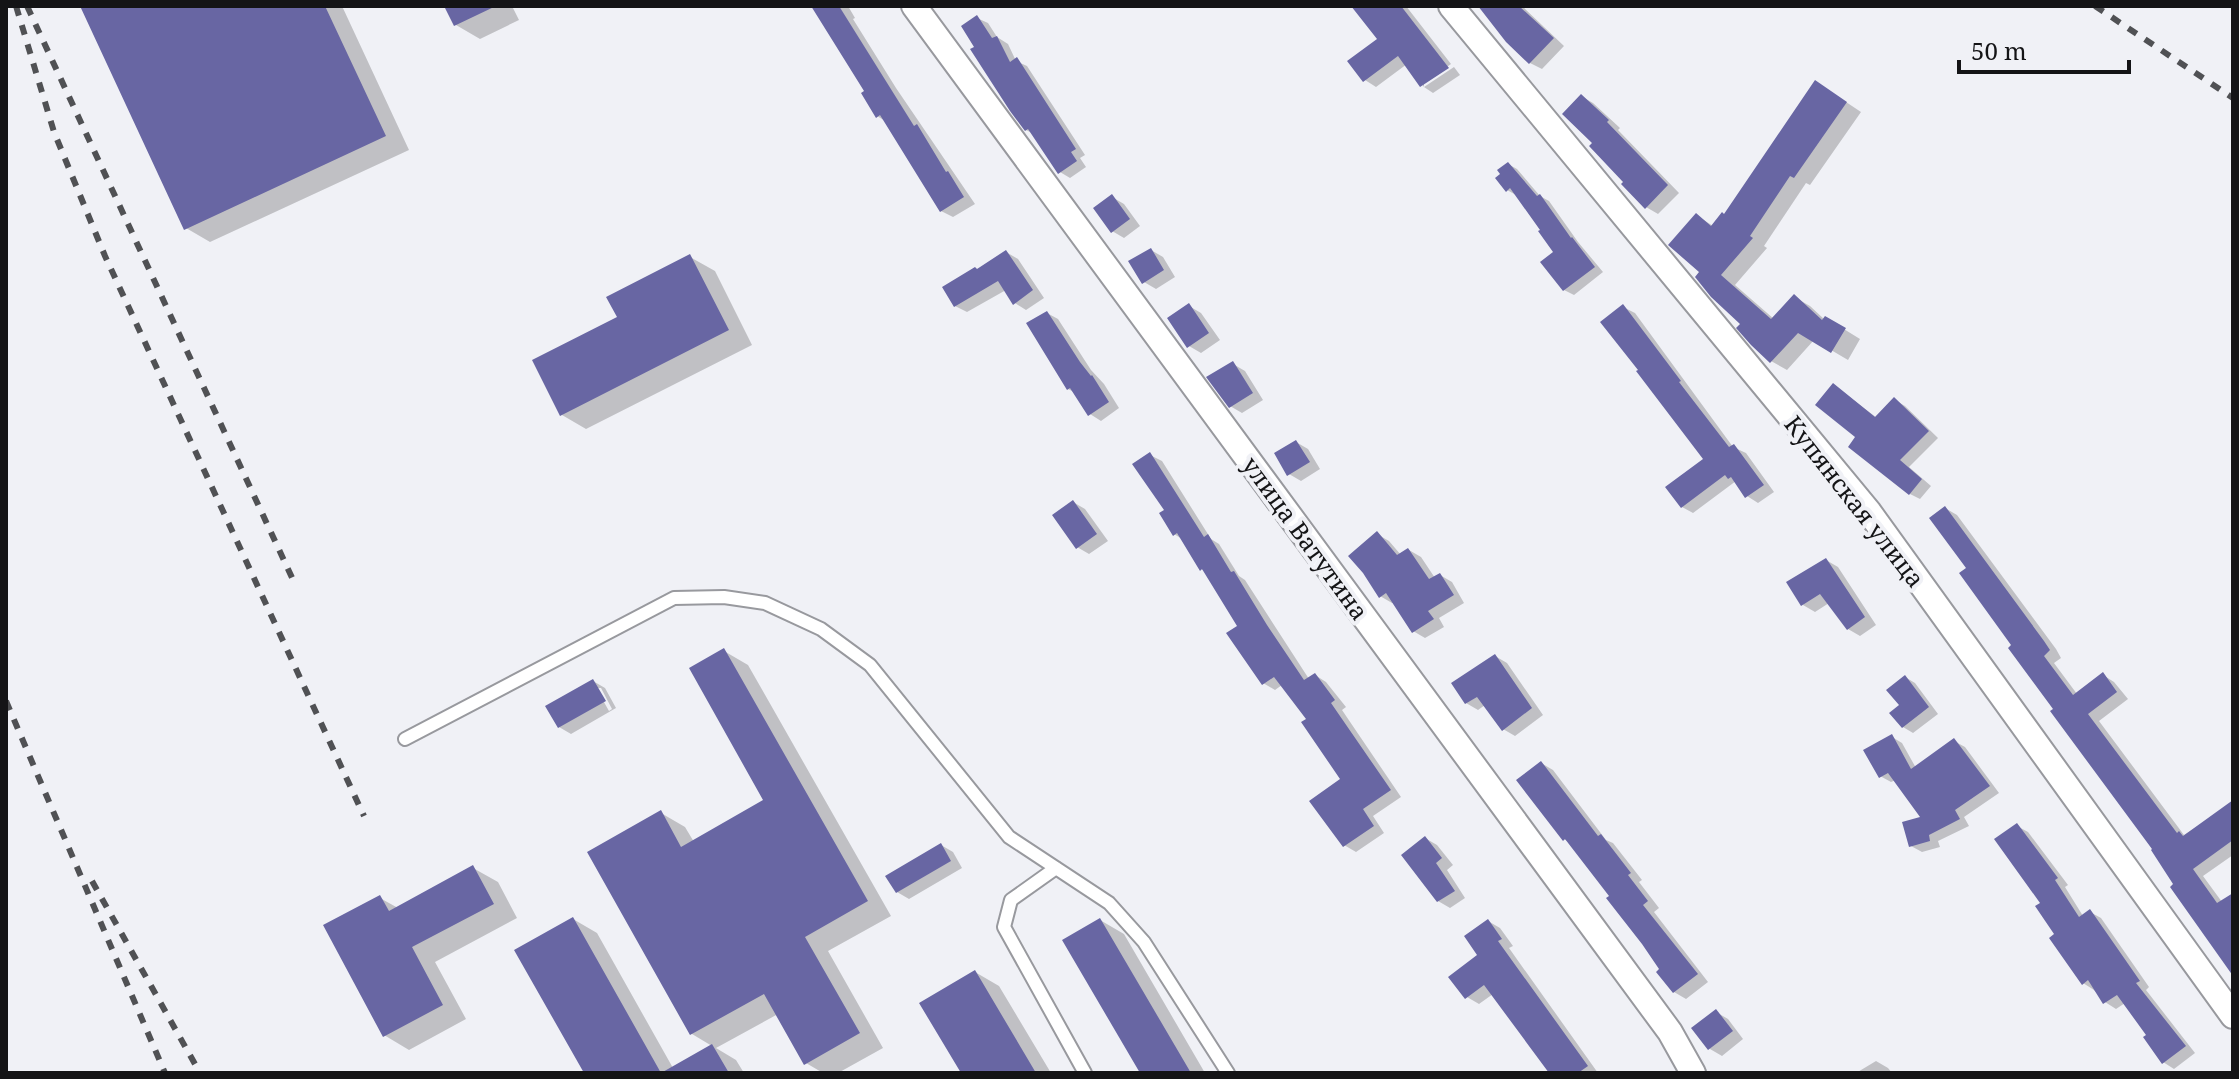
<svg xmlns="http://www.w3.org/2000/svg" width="2239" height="1079" viewBox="0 0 2239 1079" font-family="'Noto Serif',serif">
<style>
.shadow{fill:#0003;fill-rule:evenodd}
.building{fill:#6866a3}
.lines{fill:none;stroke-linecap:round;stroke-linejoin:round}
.service-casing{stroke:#98999e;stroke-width:16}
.minor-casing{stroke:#98999e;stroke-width:28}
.service{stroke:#fff;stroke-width:12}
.minor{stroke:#fff;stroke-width:24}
.rail{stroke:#505154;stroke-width:6;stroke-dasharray:10 10;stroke-linecap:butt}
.labels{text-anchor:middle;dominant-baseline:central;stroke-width:8;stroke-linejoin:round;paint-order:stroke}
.street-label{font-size:24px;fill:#141416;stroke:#f0f1f6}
</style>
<rect width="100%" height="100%" fill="#f0f1f6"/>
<path class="shadow" d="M 82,6 L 342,6 L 409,150 L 210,242 L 186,228 Z
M 447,6 L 512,6 L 519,20 L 480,39 L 456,25 Z
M 813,6 L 848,6 L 855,18 L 853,19 L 896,88 L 975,204 L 953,217 L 941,211 L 887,122 L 877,116 L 867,92 Z
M 1354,6 L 1406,6 L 1451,64 L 1424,83 L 1424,87 L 1407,64 L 1376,87 L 1365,80 L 1380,39 Z
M 1482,6 L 1522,6 L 1564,46 L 1542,69 L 1530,63 L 1507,41 Z
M 977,18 L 988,23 L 997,37 L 1008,44 L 1016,61 L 1027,66 L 1085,155 L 1080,158 L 1086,167 L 1070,178 L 1060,172 L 1034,134 L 1026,130 L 977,48 Z
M 1454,67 L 1460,75 L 1433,93 L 1424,87 Z
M 1831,92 L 1861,112 L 1810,185 L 1806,183 L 1764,246 L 1767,248 L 1735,285 L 1774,319 L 1794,297 L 1810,306 L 1825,320 L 1826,318 L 1860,339 L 1848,360 L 1814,340 L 1787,370 L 1771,361 L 1702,272 L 1696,215 L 1713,226 L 1725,216 Z
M 1581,96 L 1593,103 L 1620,128 L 1618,130 L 1679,193 L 1658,214 L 1646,207 L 1595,143 Z
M 1508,164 L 1517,169 L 1540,196 L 1549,201 L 1578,242 L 1603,272 L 1574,295 L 1564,290 L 1556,252 L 1516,195 L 1507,190 Z
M 1112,197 L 1124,204 L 1140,226 L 1124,238 L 1112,231 Z
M 1151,250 L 1163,257 L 1175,277 L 1156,289 L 1144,282 Z
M 1006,252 L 1018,259 L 1044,298 L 1026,310 L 1015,303 L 1006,290 L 967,312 L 955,306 L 978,271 Z
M 690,257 L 715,271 L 752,345 L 586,429 L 562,415 L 619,318 Z
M 1189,306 L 1201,313 L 1220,340 L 1201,353 L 1189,346 Z
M 1623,307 L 1635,313 L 1733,447 L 1746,453 L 1774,492 L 1758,503 L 1747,496 L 1736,481 L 1693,513 L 1682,507 L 1705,459 Z
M 1047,313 L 1058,319 L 1091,370 L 1104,384 L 1119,408 L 1101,421 L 1090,414 L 1076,393 L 1068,389 Z
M 1233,364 L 1245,371 L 1263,400 L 1242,413 L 1230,406 Z
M 1843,392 L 1877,418 L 1895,400 L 1905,406 L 1938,438 L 1909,467 L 1931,486 L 1920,499 L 1910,494 L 1858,437 Z
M 1296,442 L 1308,449 L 1320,469 L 1301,481 L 1289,474 Z
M 1150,455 L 1162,461 L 1211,539 L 1219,544 L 1239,576 L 1245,580 L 1309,679 L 1315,675 L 1326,682 L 1346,707 L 1342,710 L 1401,797 L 1373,816 L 1384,833 L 1356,852 L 1344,845 L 1343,779 L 1309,719 L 1282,685 L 1275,690 L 1263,683 L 1240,626 L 1207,572 L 1201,569 L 1182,539 L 1174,534 Z
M 1073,502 L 1085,509 L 1108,541 L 1089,554 L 1077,547 Z
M 1945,508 L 1957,515 L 2056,649 L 2061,658 L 2054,663 L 2077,694 L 2103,675 L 2114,682 L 2128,699 L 2099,721 L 2184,835 L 2233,803 L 2233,855 L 2203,876 L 2222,902 L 2233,896 L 2233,973 L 2176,884 L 2014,645 L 1969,568 Z
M 1377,534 L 1389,541 L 1401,555 L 1409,550 L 1421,557 L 1435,578 L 1440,575 L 1452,582 L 1464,603 L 1439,618 L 1444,627 L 1425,638 L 1413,631 L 1394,602 L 1392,603 L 1380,596 Z
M 1826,560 L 1838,567 L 1876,625 L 1860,636 L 1848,629 L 1829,603 L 1815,612 L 1803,605 Z
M 724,651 L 748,665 L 891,916 L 828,951 L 883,1048 L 838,1073 L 823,1073 L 806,1063 L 778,1014 L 716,1048 L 736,1060 L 744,1073 L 586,1073 L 573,919 L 597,933 L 673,1068 L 712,1046 L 692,1034 L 590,853 L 661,813 L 685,827 L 694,842 L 766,801 Z
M 1495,656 L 1507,663 L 1543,715 L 1515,736 L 1503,729 L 1485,705 L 1478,710 L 1466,703 Z
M 1905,677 L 1915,683 L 1938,714 L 1913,733 L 1903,727 Z
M 593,681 L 605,688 L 616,708 L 571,734 L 559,727 ZM 596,688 L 601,688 L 612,709 L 609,711 Z
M 1892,737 L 1902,743 L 1916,768 L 1954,741 L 1965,747 L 1999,793 L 1964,817 L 1969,826 L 1938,841 L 1940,847 L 1922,852 L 1911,846 L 1923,818 L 1896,780 L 1891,782 L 1880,776 Z
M 1541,763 L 1553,770 L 1606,840 L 1613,843 L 1642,880 L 1639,882 L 1659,908 L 1654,912 L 1708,982 L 1686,999 L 1674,992 L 1662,969 L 1612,896 L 1571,843 L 1564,839 Z
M 2017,826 L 2028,832 L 2068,885 L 2065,887 L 2083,916 L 2090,912 L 2101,918 L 2149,987 L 2146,990 L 2195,1053 L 2174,1069 L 2163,1062 L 2149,1036 L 2125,1003 L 2116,1009 L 2105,1002 L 2094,990 L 2083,983 L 2056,935 L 2042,904 Z
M 1425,838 L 1437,845 L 1453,865 L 1447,870 L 1465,898 L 1450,908 L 1438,901 Z
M 941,845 L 953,852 L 962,868 L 909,899 L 897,892 Z
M 473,868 L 498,882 L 517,918 L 435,962 L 466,1019 L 409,1050 L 384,1035 L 380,898 L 398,908 Z
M 1100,920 L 1124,934 L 1205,1073 L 1143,1073 Z
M 1488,921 L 1500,928 L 1513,946 L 1509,948 L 1598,1073 L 1551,1073 L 1493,994 L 1479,1004 L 1467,997 Z
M 975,972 L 999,986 L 1051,1073 L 964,1073 Z
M 1716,1012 L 1728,1019 L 1743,1039 L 1722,1056 L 1710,1049 L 1694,1029 Z
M 1876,1061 L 1888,1068 L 1892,1073 L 1856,1073 Z"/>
<path class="building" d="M 80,6 L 325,6 L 386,136 L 184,230 Z
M 444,6 L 496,6 L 454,26 Z
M 811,6 L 839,6 L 914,126 L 917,124 L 946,172 L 948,171 L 964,197 L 940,212 L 880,115 L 876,118 L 861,93 L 864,91 Z
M 1351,6 L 1401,6 L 1449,68 L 1420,87 L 1398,56 L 1363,82 L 1347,61 L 1377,39 Z
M 1478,6 L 1519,6 L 1554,38 L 1529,64 L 1506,42 Z
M 977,15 L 992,38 L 997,36 L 1010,62 L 1017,57 L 1076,149 L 1071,152 L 1077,161 L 1058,174 L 1028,129 L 1025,131 L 1010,111 L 970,49 L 974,47 L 961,26 Z
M 1815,80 L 1847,102 L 1794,178 L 1790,176 L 1750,236 L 1753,238 L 1721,275 L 1771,319 L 1794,294 L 1822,320 L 1825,316 L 1846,328 L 1831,353 L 1798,333 L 1770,363 L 1751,345 L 1736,328 L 1740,324 L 1711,297 L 1695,277 L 1699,272 L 1668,245 L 1696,213 L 1711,226 L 1722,212 L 1724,214 Z
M 1581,94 L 1609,120 L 1607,122 L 1668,185 L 1645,209 L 1621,184 L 1623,182 L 1589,146 L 1592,143 L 1562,114 Z
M 1508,162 L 1537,196 L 1540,194 L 1571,238 L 1572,237 L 1595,267 L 1563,291 L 1540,262 L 1553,252 L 1538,231 L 1540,230 L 1510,188 L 1506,192 L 1495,178 L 1500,174 L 1497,170 Z
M 1112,194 L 1130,219 L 1111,233 L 1093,208 Z
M 1151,248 L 1164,270 L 1142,284 L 1128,261 Z
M 1006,250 L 1033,290 L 1013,305 L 998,281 L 954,307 L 942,287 L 975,267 L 977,269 Z
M 690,254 L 729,330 L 560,416 L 532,360 L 617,317 L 606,297 Z
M 1189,303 L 1209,333 L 1187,348 L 1167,318 Z
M 1623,304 L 1681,381 L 1679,382 L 1729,447 L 1734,444 L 1764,485 L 1745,498 L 1731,477 L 1728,479 L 1725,475 L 1681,508 L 1665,487 L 1703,459 L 1636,371 L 1638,370 L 1600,322 Z
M 1047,311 L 1080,362 L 1091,376 L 1092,375 L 1109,402 L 1088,416 L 1070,388 L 1067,390 L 1026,323 Z
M 1233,361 L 1253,393 L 1229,408 L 1206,377 Z
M 1833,383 L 1875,417 L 1894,397 L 1929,431 L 1900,460 L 1922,479 L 1909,495 L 1848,447 L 1855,437 L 1815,405 Z
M 1296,440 L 1310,462 L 1287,476 L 1274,453 Z
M 1150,452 L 1204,537 L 1208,534 L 1231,572 L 1234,571 L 1267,625 L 1304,680 L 1315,673 L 1335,700 L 1331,703 L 1391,790 L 1363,809 L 1374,826 L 1343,847 L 1309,801 L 1340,779 L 1301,722 L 1306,719 L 1274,677 L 1262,685 L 1226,633 L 1237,626 L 1202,569 L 1200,571 L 1177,533 L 1173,536 L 1159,513 L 1164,510 L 1132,464 Z
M 1073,500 L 1097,534 L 1076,549 L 1052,515 Z
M 1945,506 L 2044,641 L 2050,650 L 2044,656 L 2073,695 L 2103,672 L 2117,692 L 2088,714 L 2177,833 L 2179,831 L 2183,836 L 2233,800 L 2233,840 L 2193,869 L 2217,903 L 2233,893 L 2233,976 L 2170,887 L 2173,884 L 2151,850 L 2152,849 L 2050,711 L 2053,709 L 2008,648 L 2011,645 L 1959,573 L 1966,568 L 1929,518 Z
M 1377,531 L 1397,555 L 1408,548 L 1429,579 L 1440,573 L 1454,595 L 1428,611 L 1434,619 L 1412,633 L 1386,593 L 1379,598 L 1363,573 L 1348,556 Z
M 1826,558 L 1865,617 L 1847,630 L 1820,594 L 1801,606 L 1786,582 Z
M 724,648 L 868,901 L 805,937 L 860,1033 L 804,1065 L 764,994 L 690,1035 L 587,852 L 661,810 L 681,847 L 763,800 L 689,668 Z
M 1495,654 L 1532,708 L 1502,731 L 1477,697 L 1465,704 L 1451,683 Z
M 1905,675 L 1929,707 L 1902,728 L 1889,713 L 1899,705 L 1886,690 Z
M 593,679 L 606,701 L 558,728 L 545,706 Z
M 1892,734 L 1911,769 L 1954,738 L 1990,786 L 1955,810 L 1960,819 L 1929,835 L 1930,841 L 1909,847 L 1902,822 L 1920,817 L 1888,773 L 1879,778 L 1863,750 Z
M 1541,761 L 1598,836 L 1601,834 L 1631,873 L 1628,875 L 1648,901 L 1643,905 L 1698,974 L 1673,993 L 1656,972 L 1659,969 L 1642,944 L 1606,898 L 1609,896 L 1565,839 L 1563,841 L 1516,780 Z
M 2017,823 L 2058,878 L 2055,880 L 2079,917 L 2090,909 L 2140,981 L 2136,983 L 2186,1046 L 2162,1064 L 2143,1037 L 2146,1035 L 2117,995 L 2103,1004 L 2088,980 L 2082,985 L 2049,938 L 2054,934 L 2035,906 L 2040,903 L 1994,839 Z
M 1425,836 L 1442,858 L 1436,863 L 1455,891 L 1437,902 L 1401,855 Z
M 941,843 L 951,861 L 896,893 L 885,876 Z
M 473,865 L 494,904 L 412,947 L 443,1005 L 383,1037 L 323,925 L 380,895 L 389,911 Z
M 573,917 L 661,1073 L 712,1044 L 729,1073 L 584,1073 L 514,950 Z
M 1100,918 L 1191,1073 L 1140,1073 L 1062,940 Z
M 1488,919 L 1502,939 L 1498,941 L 1588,1066 L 1578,1073 L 1549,1073 L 1484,985 L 1465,999 L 1448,977 L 1477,955 L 1464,936 Z
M 975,970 L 1036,1073 L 961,1073 L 919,1003 Z
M 1716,1009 L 1733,1031 L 1708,1050 L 1691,1028 Z"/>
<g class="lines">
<g class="service-casing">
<path id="service" d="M 405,739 L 674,598 L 724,597 L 765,603 L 821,629 L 870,665 L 1009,837 L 1109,903 L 1144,942 L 1228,1073
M 1056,868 L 1011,900 L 1004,927 L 1085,1073"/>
</g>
<g class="minor-casing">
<path id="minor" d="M 914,6 L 1670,1032 L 1693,1073
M 1451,6 L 1869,512 L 2233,1016"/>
</g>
<use href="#service" class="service"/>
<use href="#minor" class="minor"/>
<path class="rail" d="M 16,6 L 54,132 L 105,256 L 364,816
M 27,6 L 294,582
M 2095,6 L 2233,98
M 6,701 L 165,1073
M 92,881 L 200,1073"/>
</g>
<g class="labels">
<g class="street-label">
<text transform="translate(1855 501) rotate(52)">Купянская улица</text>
<text transform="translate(1306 538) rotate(54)">улица Ватутина</text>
</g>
</g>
<rect width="2239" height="1079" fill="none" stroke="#141416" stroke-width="16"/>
<path d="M1959 60v12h170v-12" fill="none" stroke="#141416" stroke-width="4"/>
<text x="1971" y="60" font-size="24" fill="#141416" stroke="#f0f1f6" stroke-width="6" paint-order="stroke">50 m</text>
</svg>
